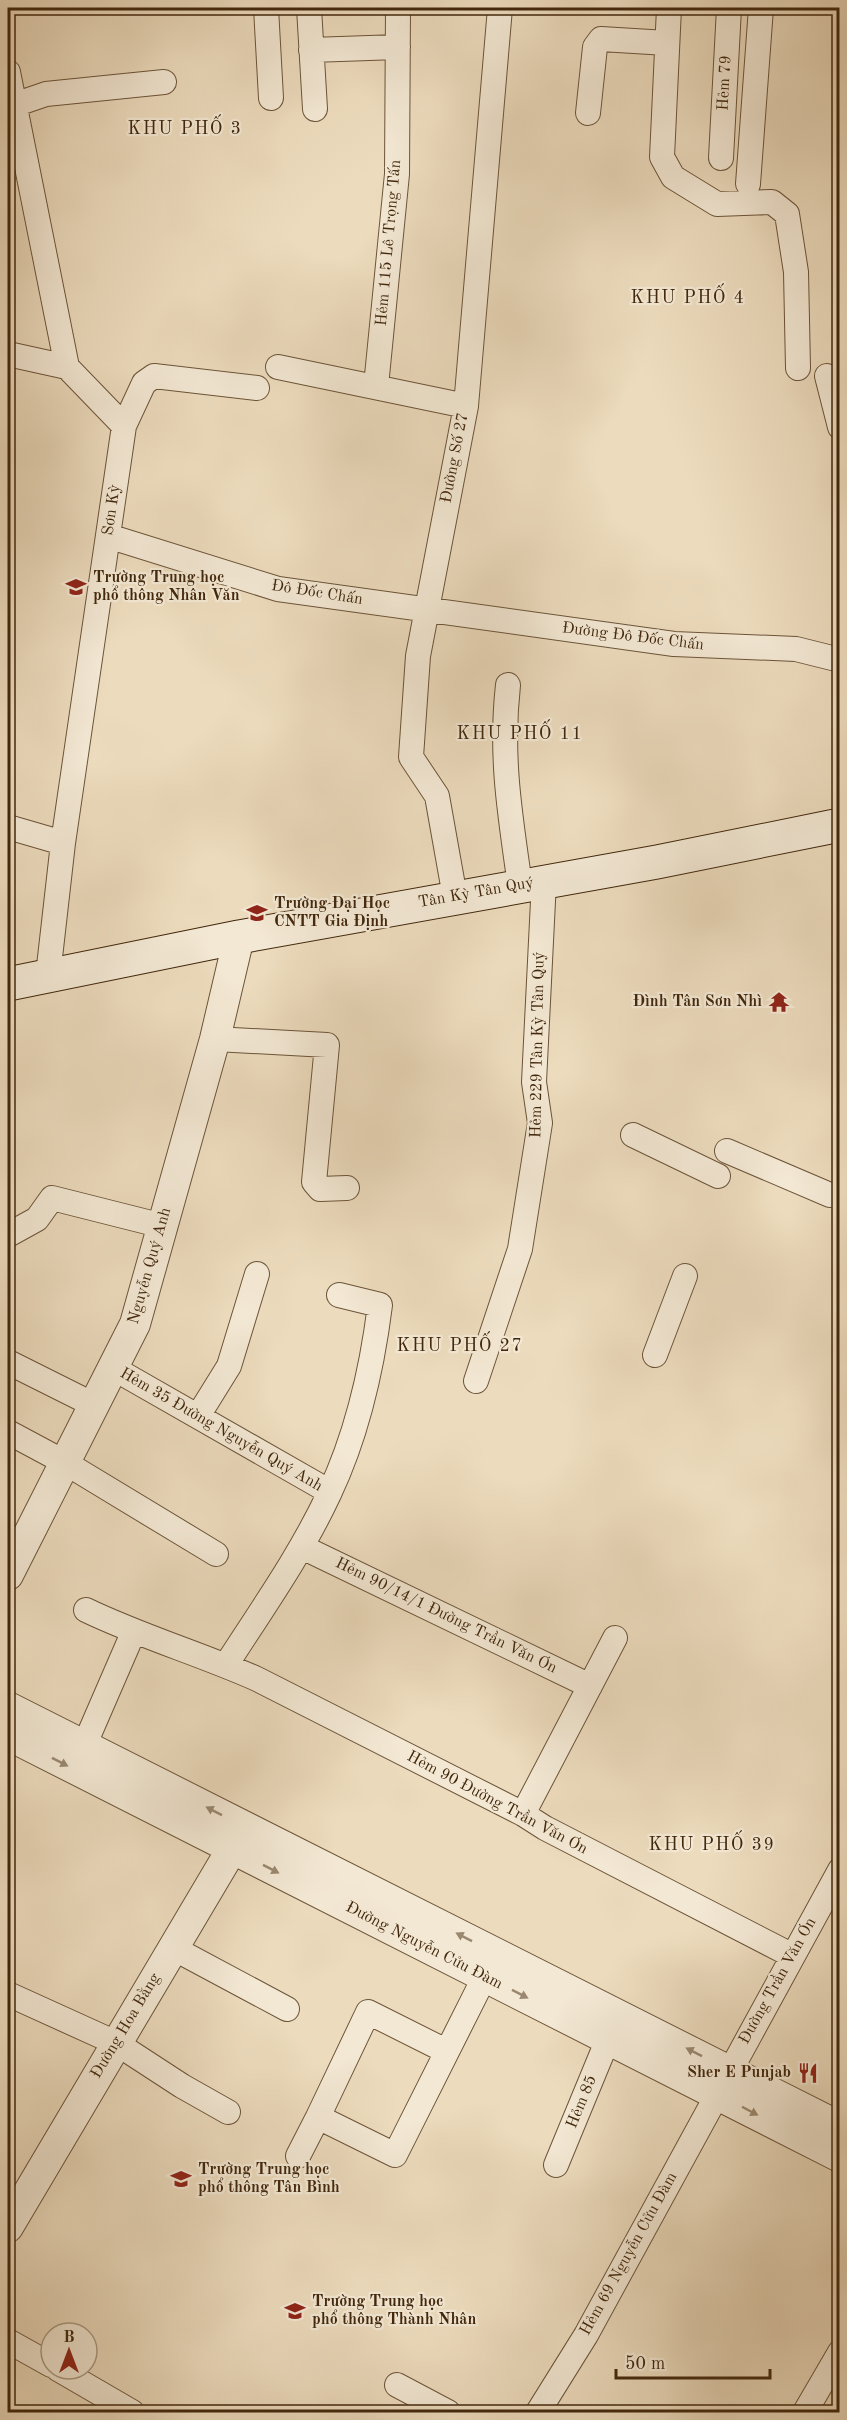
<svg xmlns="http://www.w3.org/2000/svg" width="847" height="2420" viewBox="0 0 847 2420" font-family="'Old Standard TT',serif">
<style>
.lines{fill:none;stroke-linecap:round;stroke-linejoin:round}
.minor-casing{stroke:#6c5438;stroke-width:26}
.tertiary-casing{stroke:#6c5438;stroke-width:32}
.secondary-casing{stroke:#41270c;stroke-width:35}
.minor{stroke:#f3e8d4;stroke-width:24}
.tertiary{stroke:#f3e8d4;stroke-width:30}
.secondary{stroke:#f3e8d4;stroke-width:33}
.oneway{fill:#9a8870}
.labels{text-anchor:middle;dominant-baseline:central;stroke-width:4.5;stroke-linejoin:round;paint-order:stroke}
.street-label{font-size:16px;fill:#41270c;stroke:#f3e8d4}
.poi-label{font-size:16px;font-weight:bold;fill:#41270c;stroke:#f3e8d4;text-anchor:start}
.neighbourhood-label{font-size:18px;letter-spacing:1.5px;fill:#41270c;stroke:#f3e8d4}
</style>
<rect width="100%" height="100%" fill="#ecdbbd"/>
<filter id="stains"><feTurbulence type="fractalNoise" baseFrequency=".00333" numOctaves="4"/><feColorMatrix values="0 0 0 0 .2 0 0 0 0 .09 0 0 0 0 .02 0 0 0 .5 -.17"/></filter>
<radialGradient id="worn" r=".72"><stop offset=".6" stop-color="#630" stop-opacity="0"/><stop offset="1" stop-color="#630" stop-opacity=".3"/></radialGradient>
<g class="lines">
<g class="minor-casing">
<path id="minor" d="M 266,8 L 271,98
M 309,8 L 315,109
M 669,8 L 662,157 L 673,177 L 717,204 L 772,202 L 787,214 L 796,272 L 798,368
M 311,50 L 398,47
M 8,72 L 67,367 L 124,426 L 63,843 L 48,975
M 14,105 L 46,94 L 164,82
M 588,113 L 595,47 L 601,39 L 667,43
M 721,158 L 729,8
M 748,184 L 761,8
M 8,354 L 67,367
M 278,367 L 466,406
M 827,376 L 840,427
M 376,386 L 397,174 L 398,8
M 124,426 L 144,383 L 154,376 L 257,388
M 108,536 L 278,589 L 674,644 L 796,649 L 840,660
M 508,685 C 500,756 510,815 520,885
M 8,827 L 63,843
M 455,897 L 437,796 L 411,757 L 418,656 L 466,406 L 500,8
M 215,1039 L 327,1045 L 314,1182 L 320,1189 L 347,1188
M 633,1135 L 718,1176
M 727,1151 L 830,1195
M 8,1235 L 37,1219 L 52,1198 L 163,1226
M 655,1355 L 685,1276
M 8,1362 L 94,1405
M 113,1368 L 330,1492
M 476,1381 L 520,1249 L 540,1123 L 534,1082 L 544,881
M 198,1416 L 229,1366 L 257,1274
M 8,1432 L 64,1462 L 216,1554
M 302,1547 L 590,1686
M 86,1610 C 142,1637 201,1654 257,1679 L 523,1814 L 545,1828 L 791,1955
M 226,1665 C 262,1609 301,1554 329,1494 C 357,1435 372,1369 380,1305 L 339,1295
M 84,1746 L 133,1633
M 523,1814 L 615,1638
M 173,1948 L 287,2009
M 8,1994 L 116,2043 L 182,2086 L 228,2112
M 446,2051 L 368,2012 L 318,2117 L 395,2155 L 485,1976
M 298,2156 L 318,2117
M 556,2165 L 608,2039
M 8,2341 L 51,2365
M 58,2369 L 132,2412
M 397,2385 L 448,2412
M 538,2412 L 586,2335 L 840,1870
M 805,2412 L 840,2352"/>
</g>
<g class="tertiary-casing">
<path id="tertiary" d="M 8,1575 L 135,1324 L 215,1039 L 239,937
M 8,1707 L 840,2127
M 8,1735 L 840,2157
M 8,2227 L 232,1849 L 246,1834"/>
</g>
<g class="secondary-casing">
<path id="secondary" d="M 8,984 L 239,937 L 657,862 L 840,825"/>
</g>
<use href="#minor" class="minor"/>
<use href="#tertiary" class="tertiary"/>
<use href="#secondary" class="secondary"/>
</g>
<defs><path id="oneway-solid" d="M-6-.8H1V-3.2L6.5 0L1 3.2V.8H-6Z" transform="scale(1.5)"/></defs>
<g class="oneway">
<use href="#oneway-solid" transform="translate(60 1762) rotate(27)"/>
<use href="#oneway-solid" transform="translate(214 1811) rotate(-153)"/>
<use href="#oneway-solid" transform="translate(271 1869) rotate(27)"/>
<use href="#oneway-solid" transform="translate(464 1937) rotate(-153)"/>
<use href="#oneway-solid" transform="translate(520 1994) rotate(27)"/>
<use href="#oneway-solid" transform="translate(694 2052) rotate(-153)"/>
<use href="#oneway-solid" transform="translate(750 2111) rotate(28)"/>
</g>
<defs>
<g id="school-bare" transform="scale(1.62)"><path d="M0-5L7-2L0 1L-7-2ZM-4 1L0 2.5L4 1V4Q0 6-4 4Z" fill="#8f2418" stroke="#f3e8d4" stroke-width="2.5" paint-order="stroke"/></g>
<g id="temple-bare" transform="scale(1.62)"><path d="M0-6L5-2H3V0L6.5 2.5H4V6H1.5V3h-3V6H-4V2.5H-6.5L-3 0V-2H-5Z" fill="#8f2418" stroke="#f3e8d4" stroke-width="2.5" paint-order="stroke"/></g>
<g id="restaurant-bare" transform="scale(1.62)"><path d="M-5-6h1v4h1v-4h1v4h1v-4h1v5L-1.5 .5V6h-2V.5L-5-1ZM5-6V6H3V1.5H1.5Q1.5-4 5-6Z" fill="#8f2418" stroke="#f3e8d4" stroke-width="2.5" paint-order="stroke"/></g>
</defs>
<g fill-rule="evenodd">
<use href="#school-bare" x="76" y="587"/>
<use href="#school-bare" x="257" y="913"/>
<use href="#temple-bare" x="779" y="1002"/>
<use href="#restaurant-bare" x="808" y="2073"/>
<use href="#school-bare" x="181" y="2179"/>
<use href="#school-bare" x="295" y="2311"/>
</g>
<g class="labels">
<g class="street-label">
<text transform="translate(725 83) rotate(-87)">Hẻm 79</text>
<text transform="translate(389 243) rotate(-85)">Hẻm 115 Lê Trọng Tấn</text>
<text transform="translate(455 458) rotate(-79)">Đường Số 27</text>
<text transform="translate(112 510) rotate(-82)">Sơn Kỳ</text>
<text transform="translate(317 593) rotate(9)">Đô Đốc Chấn</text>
<text transform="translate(633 637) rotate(7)">Đường Đô Đốc Chấn</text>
<text transform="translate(476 893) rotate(-10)">Tân Kỳ Tân Quý</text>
<text transform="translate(538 1045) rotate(-89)">Hẻm 229 Tân Kỳ Tân Quý</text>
<text transform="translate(150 1266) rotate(-74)">Nguyễn Quý Anh</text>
<text transform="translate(221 1430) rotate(30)">Hẻm 35 Đường Nguyễn Quý Anh</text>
<text transform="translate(446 1616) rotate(26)">Hẻm 90/14/1 Đường Trần Văn Ơn</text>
<text transform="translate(497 1803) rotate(28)">Hẻm 90 Đường Trần Văn Ơn</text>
<text transform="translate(424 1946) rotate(27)">Đường Nguyễn Cửu Đàm</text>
<text transform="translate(778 1981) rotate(-61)">Đường Trần Văn Ơn</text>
<text transform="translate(126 2026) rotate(-59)">Đường Hoa Bằng</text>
<text transform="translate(582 2102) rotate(-68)">Hẻm 85</text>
<text transform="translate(629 2254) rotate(-61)">Hẻm 69 Nguyễn Cửu Đàm</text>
</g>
<g class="poi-label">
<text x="93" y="578">Trường Trung học<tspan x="93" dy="18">phổ thông Nhân Văn</tspan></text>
<text x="274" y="904">Trường Đại Học<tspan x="274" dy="18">CNTT Gia Định</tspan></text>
<text x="762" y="1002" text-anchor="end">Đình Tân Sơn Nhì</text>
<text x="791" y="2073" text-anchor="end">Sher E Punjab</text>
<text x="198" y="2170">Trường Trung học<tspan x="198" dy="18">phổ thông Tân Bình</tspan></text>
<text x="312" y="2302">Trường Trung học<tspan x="312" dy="18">phổ thông Thành Nhân</tspan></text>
</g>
<g class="neighbourhood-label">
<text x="185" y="129">KHU PHỐ 3</text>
<text x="688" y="298">KHU PHỐ 4</text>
<text x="520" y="734">KHU PHỐ 11</text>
<text x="460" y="1346">KHU PHỐ 27</text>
<text x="712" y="1845">KHU PHỐ 39</text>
</g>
</g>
<rect width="847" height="2420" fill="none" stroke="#ecdbbd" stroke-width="30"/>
<rect x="9" y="9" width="829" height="2402" fill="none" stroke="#41270c" stroke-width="3"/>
<rect x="15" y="15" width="817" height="2390" fill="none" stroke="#41270c" stroke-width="1.5"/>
<g transform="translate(69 2351)"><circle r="28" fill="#f3e8d4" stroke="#ac9b84" stroke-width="1.5"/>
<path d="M0-4.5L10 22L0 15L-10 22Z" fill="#8f2418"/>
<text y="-9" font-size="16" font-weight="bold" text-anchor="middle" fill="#41270c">B</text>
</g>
<path d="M616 2369v9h154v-9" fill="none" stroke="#41270c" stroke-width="3"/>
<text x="625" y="2369" font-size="18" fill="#41270c" stroke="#f3e8d4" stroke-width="4.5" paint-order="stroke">50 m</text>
<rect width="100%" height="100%" filter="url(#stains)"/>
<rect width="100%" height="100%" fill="url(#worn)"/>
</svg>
